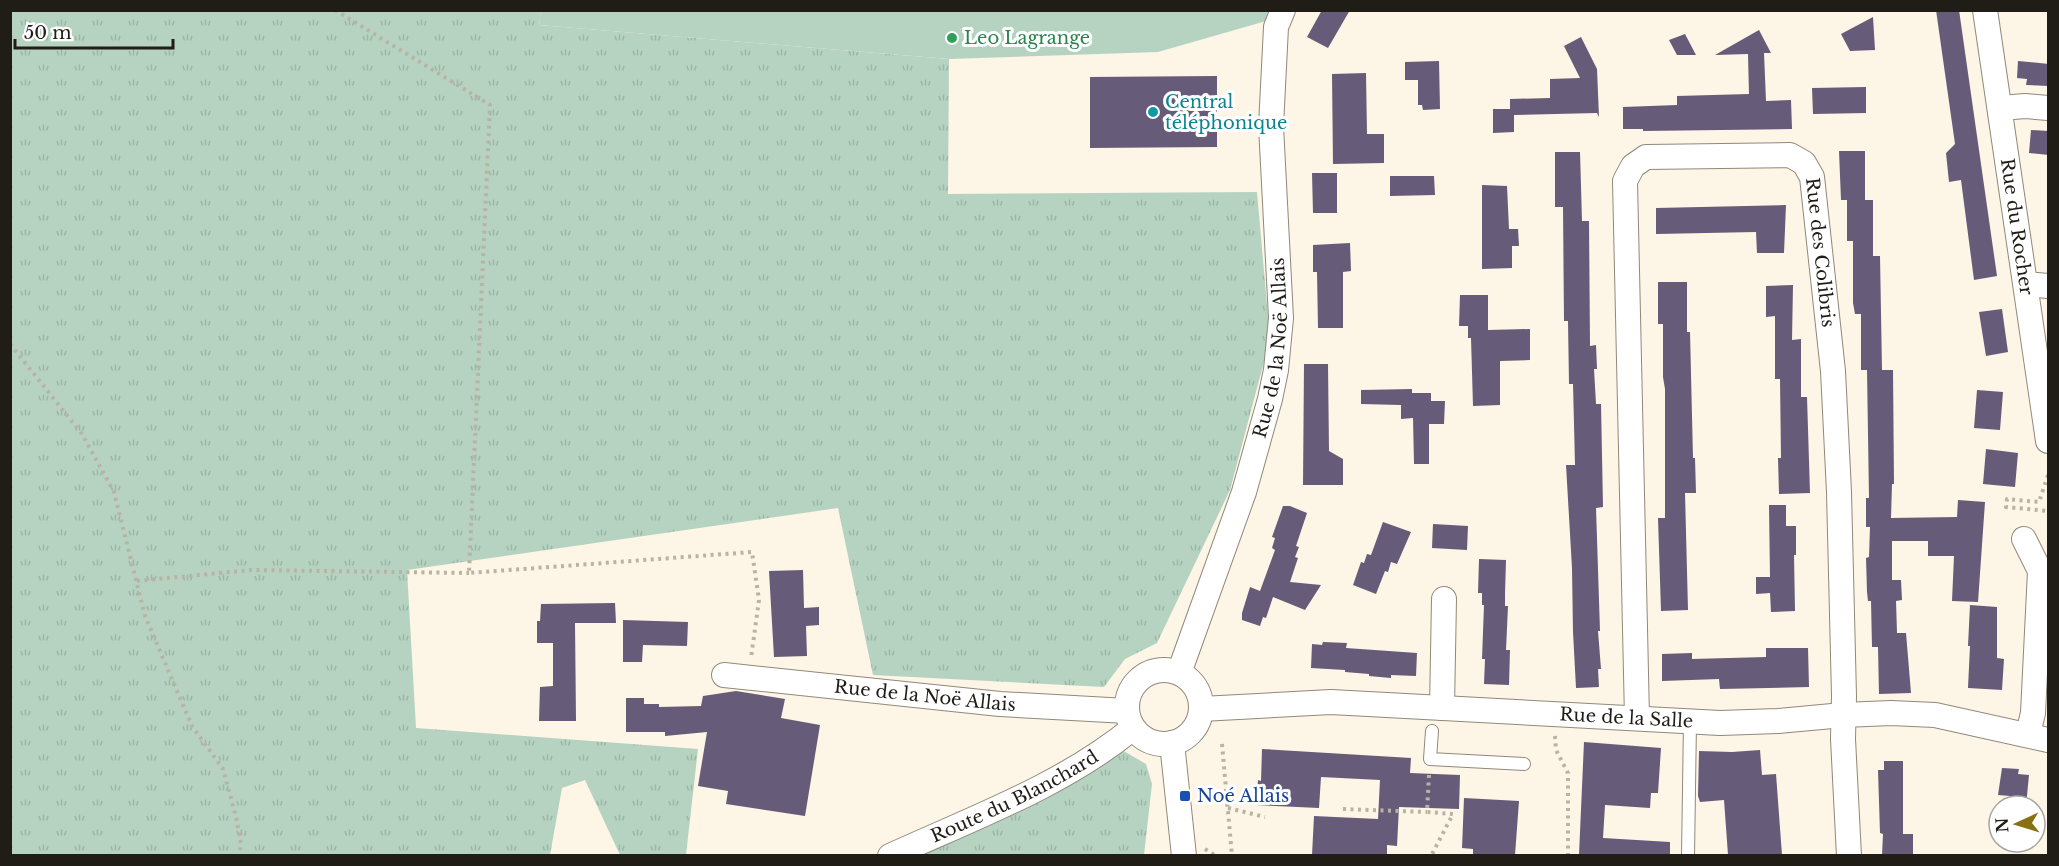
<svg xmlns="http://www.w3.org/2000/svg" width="2059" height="866" viewBox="0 0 2059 866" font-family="'Libre Baskerville',serif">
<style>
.grass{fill:url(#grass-tufts)}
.pitch{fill:#b6d3c1}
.building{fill:#665b78}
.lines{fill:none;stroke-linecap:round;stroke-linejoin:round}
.service-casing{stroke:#90887a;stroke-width:14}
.minor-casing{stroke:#90887a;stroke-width:26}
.path{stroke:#b9b3a6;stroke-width:4;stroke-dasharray:3 4.5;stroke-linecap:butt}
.service{stroke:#fff;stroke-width:12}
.minor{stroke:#fff;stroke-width:24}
.leisure-dot{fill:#2e9e5b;stroke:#fff;stroke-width:2}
.culture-dot{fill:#0f9aa8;stroke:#fff;stroke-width:2}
.transit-dot{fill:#1a4fb4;stroke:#fff;stroke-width:2}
.labels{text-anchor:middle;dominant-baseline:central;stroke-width:6;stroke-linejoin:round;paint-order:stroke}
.leisure-label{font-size:18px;fill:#27864d;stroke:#fff;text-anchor:start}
.culture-label{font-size:18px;fill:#0d838f;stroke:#fff;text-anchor:start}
.street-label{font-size:18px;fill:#201d17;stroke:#fff}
.transit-label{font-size:18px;fill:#164399;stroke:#fff;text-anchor:start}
</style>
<defs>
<pattern id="grass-tufts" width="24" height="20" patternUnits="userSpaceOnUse" patternTransform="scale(1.5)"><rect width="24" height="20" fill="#b6d3c1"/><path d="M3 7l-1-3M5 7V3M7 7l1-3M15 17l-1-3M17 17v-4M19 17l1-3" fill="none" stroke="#9cb5a5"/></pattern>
</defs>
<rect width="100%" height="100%" fill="#fdf5e5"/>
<path class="grass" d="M 10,11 L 541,11 L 539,25 L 949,59 L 948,194 L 1257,192 L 1270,339 L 1230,490 L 1157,643 L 1125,659 L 1104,687 L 873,675 L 838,508 L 407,570 L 416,728 L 698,749 L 686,855 L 620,855 L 585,780 L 562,788 L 550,855 L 11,855 Z
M 1122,750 L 1146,764 L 1152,784 L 1144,855 L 918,856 Z"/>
<path class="pitch" d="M 541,10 L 1268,11 L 1266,21 L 1158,52 L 949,59 L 539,25 Z"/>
<path class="building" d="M 1322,10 L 1350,10 L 1328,48 L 1307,37 Z
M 1936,10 L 1959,10 L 1997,276 L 1974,280 L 1961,180 L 1949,182 L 1946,153 L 1955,144 Z
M 1873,17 L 1875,50 L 1850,51 L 1841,34 Z
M 1759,30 L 1771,53 L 1764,53 L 1766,101 L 1791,100 L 1792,129 L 1643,131 L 1643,129 L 1623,129 L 1623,107 L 1677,105 L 1677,96 L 1749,94 L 1748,54 L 1715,55 Z
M 1685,34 L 1696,55 L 1677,55 L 1669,40 Z
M 1581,37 L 1597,69 L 1599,117 L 1597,113 L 1514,115 L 1514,132 L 1493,133 L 1493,109 L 1510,109 L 1510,99 L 1550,98 L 1550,79 L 1580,78 L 1564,46 Z
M 1439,61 L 1440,109 L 1423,110 L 1422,105 L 1418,105 L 1418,80 L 1405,80 L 1405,62 Z
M 2018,61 L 2049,64 L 2049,86 L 2026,85 L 2027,79 L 2017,78 Z
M 1366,73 L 1367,134 L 1384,134 L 1384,163 L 1333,164 L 1332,74 Z
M 1217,76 L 1217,147 L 1090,148 L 1090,77 Z
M 1866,87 L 1866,113 L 1813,114 L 1812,88 Z
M 2031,130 L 2049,131 L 2049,155 L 2029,153 Z
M 1839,151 L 1865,151 L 1865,200 L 1873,200 L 1873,256 L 1880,256 L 1882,370 L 1867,370 L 1893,370 L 1894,484 L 1892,484 L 1891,518 L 1957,517 L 1958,500 L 1985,502 L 1978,602 L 1952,601 L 1954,556 L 1928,556 L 1928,541 L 1892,541 L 1892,580 L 1901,580 L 1902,600 L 1896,601 L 1897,633 L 1906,633 L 1911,693 L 1879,694 L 1878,647 L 1872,647 L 1871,601 L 1868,601 L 1867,592 L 1866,558 L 1869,557 L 1870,527 L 1866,527 L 1866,498 L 1869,498 L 1867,370 L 1861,370 L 1861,314 L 1855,314 L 1853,303 L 1853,241 L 1847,241 L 1847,200 L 1841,200 Z
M 1555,152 L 1580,152 L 1582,221 L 1589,221 L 1590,346 L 1596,345 L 1597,369 L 1594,369 L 1596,404 L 1601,404 L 1603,507 L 1596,508 L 1600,631 L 1598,631 L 1601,669 L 1598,669 L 1599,687 L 1576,688 L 1573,632 L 1572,568 L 1566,465 L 1575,465 L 1573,384 L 1569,384 L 1568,321 L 1564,321 L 1563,207 L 1555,207 Z
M 1312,173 L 1337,173 L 1337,213 L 1313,213 Z
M 1390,176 L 1434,176 L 1435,195 L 1390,196 Z
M 1482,185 L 1507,186 L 1509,229 L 1518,229 L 1519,246 L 1512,246 L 1512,268 L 1482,269 Z
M 1786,205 L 1784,253 L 1757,253 L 1756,232 L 1656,234 L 1656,208 Z
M 1350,243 L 1351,271 L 1343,272 L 1343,328 L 1318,328 L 1317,272 L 1313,272 L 1313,245 Z
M 1658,282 L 1687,282 L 1687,332 L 1690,332 L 1693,458 L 1695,458 L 1696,493 L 1685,493 L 1688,610 L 1661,611 L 1658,518 L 1665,518 L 1665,389 L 1663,377 L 1663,324 L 1658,324 Z
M 1793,285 L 1792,340 L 1801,339 L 1801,397 L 1807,397 L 1810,493 L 1779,494 L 1778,458 L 1781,458 L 1780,379 L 1775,379 L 1775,316 L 1766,317 L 1766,286 Z
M 1460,295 L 1488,295 L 1488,330 L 1530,329 L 1530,360 L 1500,361 L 1500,405 L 1473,406 L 1471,338 L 1468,338 L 1468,326 L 1459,326 Z
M 2002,309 L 2008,352 L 1986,356 L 1979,312 Z
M 1304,364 L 1328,364 L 1329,451 L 1343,459 L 1343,485 L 1303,485 Z
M 1412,389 L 1412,393 L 1431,393 L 1431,401 L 1445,401 L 1444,424 L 1429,424 L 1429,464 L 1414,464 L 1413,418 L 1401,419 L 1401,405 L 1361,404 L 1361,390 Z
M 1977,390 L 2003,392 L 2000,430 L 1974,428 Z
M 1986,449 L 2018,453 L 2015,487 L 1983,484 Z
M 1769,505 L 1786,505 L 1786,526 L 1796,526 L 1796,555 L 1794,555 L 1795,611 L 1771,612 L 1770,593 L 1756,594 L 1756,577 L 1770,577 Z
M 1283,506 L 1290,506 L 1307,513 L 1296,546 L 1299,547 L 1295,557 L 1298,558 L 1290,582 L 1321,585 L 1305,610 L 1273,597 L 1266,618 L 1263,617 L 1260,626 L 1242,620 L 1242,613 L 1250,587 L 1260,591 L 1275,550 L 1272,548 L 1275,538 L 1272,537 Z
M 1383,522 L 1411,532 L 1397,564 L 1391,562 L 1388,572 L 1385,571 L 1376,594 L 1353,585 L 1361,562 L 1364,563 L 1367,554 L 1371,555 Z
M 1433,524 L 1468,526 L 1467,550 L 1432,548 Z
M 1479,559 L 1506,560 L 1505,594 L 1505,606 L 1508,606 L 1506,650 L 1510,650 L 1509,685 L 1484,684 L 1485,659 L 1482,659 L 1484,605 L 1482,605 L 1482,593 L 1478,593 Z
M 803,570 L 804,608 L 819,607 L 819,625 L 806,626 L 807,656 L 774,657 L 769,571 Z
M 615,603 L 616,623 L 575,623 L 576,721 L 539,721 L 540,687 L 553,686 L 553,643 L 537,643 L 537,621 L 540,621 L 541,604 Z
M 1970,605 L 1997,607 L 1997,658 L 2004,659 L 2002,690 L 1968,688 L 1970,646 L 1968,646 Z
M 623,620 L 688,622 L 687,646 L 643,645 L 642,662 L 623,662 Z
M 1323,642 L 1347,643 L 1346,648 L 1417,653 L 1416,676 L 1391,675 L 1391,678 L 1369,676 L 1369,674 L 1345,672 L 1345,670 L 1311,668 L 1312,644 L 1322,645 Z
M 1766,648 L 1808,648 L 1809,687 L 1720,689 L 1719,679 L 1662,681 L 1662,654 L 1692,653 L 1692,659 L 1766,657 Z
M 736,691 L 785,699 L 781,718 L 820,725 L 805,816 L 726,804 L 728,791 L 698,786 L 707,732 L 665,736 L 665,732 L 626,732 L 626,698 L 644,698 L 644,704 L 659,704 L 659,707 L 701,706 L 703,696 Z
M 1584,742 L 1661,748 L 1658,793 L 1651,793 L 1650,808 L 1605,805 L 1603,838 L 1670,842 L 1670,855 L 1579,855 Z
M 1262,749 L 1411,758 L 1410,773 L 1460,775 L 1459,809 L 1399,807 L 1397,846 L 1387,845 L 1387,855 L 1312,855 L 1314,816 L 1378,819 L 1380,780 L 1321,777 L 1319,808 L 1256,805 L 1258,780 L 1261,781 Z
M 1760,750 L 1762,775 L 1776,774 L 1782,855 L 1728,855 L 1724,800 L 1700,802 L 1698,796 L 1699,751 L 1732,752 Z
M 1884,761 L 1903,761 L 1903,834 L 1913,834 L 1913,855 L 1882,855 L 1883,834 L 1880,833 L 1878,770 L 1884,770 Z
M 2002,768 L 2019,769 L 2018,774 L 2029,775 L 2026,806 L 2009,806 L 2010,796 L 1998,795 Z
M 1464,798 L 1519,801 L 1515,855 L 1473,855 L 1473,849 L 1462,848 Z"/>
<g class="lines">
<g class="service-casing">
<path id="service" d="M 1432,731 L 1430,759 L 1524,764
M 1688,856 L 1690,722"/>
</g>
<g class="minor-casing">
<g id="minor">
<path id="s1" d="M 1985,10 L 2048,441"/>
<path d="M 2001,108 L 2025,106 L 2048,108"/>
<path d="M 2026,284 L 2048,286"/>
<path d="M 2024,539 L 2040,571 L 2033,713 L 2028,734"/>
<circle cx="1164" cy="707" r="37"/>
<path id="s2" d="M 1179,673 L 1244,492 L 1270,399 L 1276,370 L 1281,318 L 1271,126 L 1276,27 L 1283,10"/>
<path id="s3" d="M 724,675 L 1000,704 L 1127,711"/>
<path d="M 1442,708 L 1444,599"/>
<path id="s4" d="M 1201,709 L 1331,702 L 1720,723 L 1778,721 L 1843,715 L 1891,713 L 1935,715 L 2048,740"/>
<path id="s5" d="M 1637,718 L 1625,181 L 1633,166 L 1646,157 L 1790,155 L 1804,163 L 1812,177 L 1833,371 L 1839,492 L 1844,696 L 1843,739 L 1849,856"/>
<path d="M 1172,743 L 1184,856"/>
<path id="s6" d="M 890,856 C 973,818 1062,786 1133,728"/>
</g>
</g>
<path class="path" d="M 335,10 L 490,105 L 469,573 L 752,552 L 759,600 L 751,658
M 10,344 L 82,434 L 114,492 L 145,616 L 192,726 L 223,769 L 236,817 L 241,844 L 239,856
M 2048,475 L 2039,502 L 2007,499 L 2006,507 L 2048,511
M 137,581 L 251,570 L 469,573
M 1555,736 L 1556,750 L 1568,773 L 1568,856
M 1222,744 L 1232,856
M 1429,775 L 1427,812 L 1453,814 L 1431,856
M 1228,808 L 1265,817
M 1343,809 L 1427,812
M 1205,849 L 1216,856"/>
<use href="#service" class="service"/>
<use href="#minor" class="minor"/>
</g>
<circle class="leisure-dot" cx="952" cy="38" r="6"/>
<circle class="culture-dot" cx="1153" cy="112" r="6"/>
<rect class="transit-dot" x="1179" y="790" width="12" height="12" rx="3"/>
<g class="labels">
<g class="leisure-label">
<text x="964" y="38">Leo Lagrange</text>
</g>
<g class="culture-label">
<text x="1165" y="102">Central<tspan x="1165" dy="21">téléphonique</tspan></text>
</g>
<g class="street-label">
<text stroke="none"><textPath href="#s1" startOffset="219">Rue du Rocher</textPath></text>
<text stroke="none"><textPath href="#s5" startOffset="822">Rue des Colibris</textPath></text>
<text stroke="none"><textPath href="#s2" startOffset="340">Rue de la Noë Allais</textPath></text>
<text stroke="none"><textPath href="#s3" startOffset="202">Rue de la Noë Allais</textPath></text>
<text stroke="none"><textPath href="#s4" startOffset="426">Rue de la Salle</textPath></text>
<text stroke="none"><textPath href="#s6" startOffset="138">Route du Blanchard</textPath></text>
</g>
<g class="transit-label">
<text x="1197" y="796">Noé Allais</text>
</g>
</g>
<rect width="2059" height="866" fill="none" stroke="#201d17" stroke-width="24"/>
<g transform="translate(2017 824) rotate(266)"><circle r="28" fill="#ffffff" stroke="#a6a5a2" stroke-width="1.5"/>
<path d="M0-4.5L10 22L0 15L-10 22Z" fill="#877112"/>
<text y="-9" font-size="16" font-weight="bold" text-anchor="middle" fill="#201d17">N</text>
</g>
<path d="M15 39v9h158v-9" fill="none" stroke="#201d17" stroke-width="3"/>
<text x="24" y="39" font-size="18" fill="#201d17" stroke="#ffffff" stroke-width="4.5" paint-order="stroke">50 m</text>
</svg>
